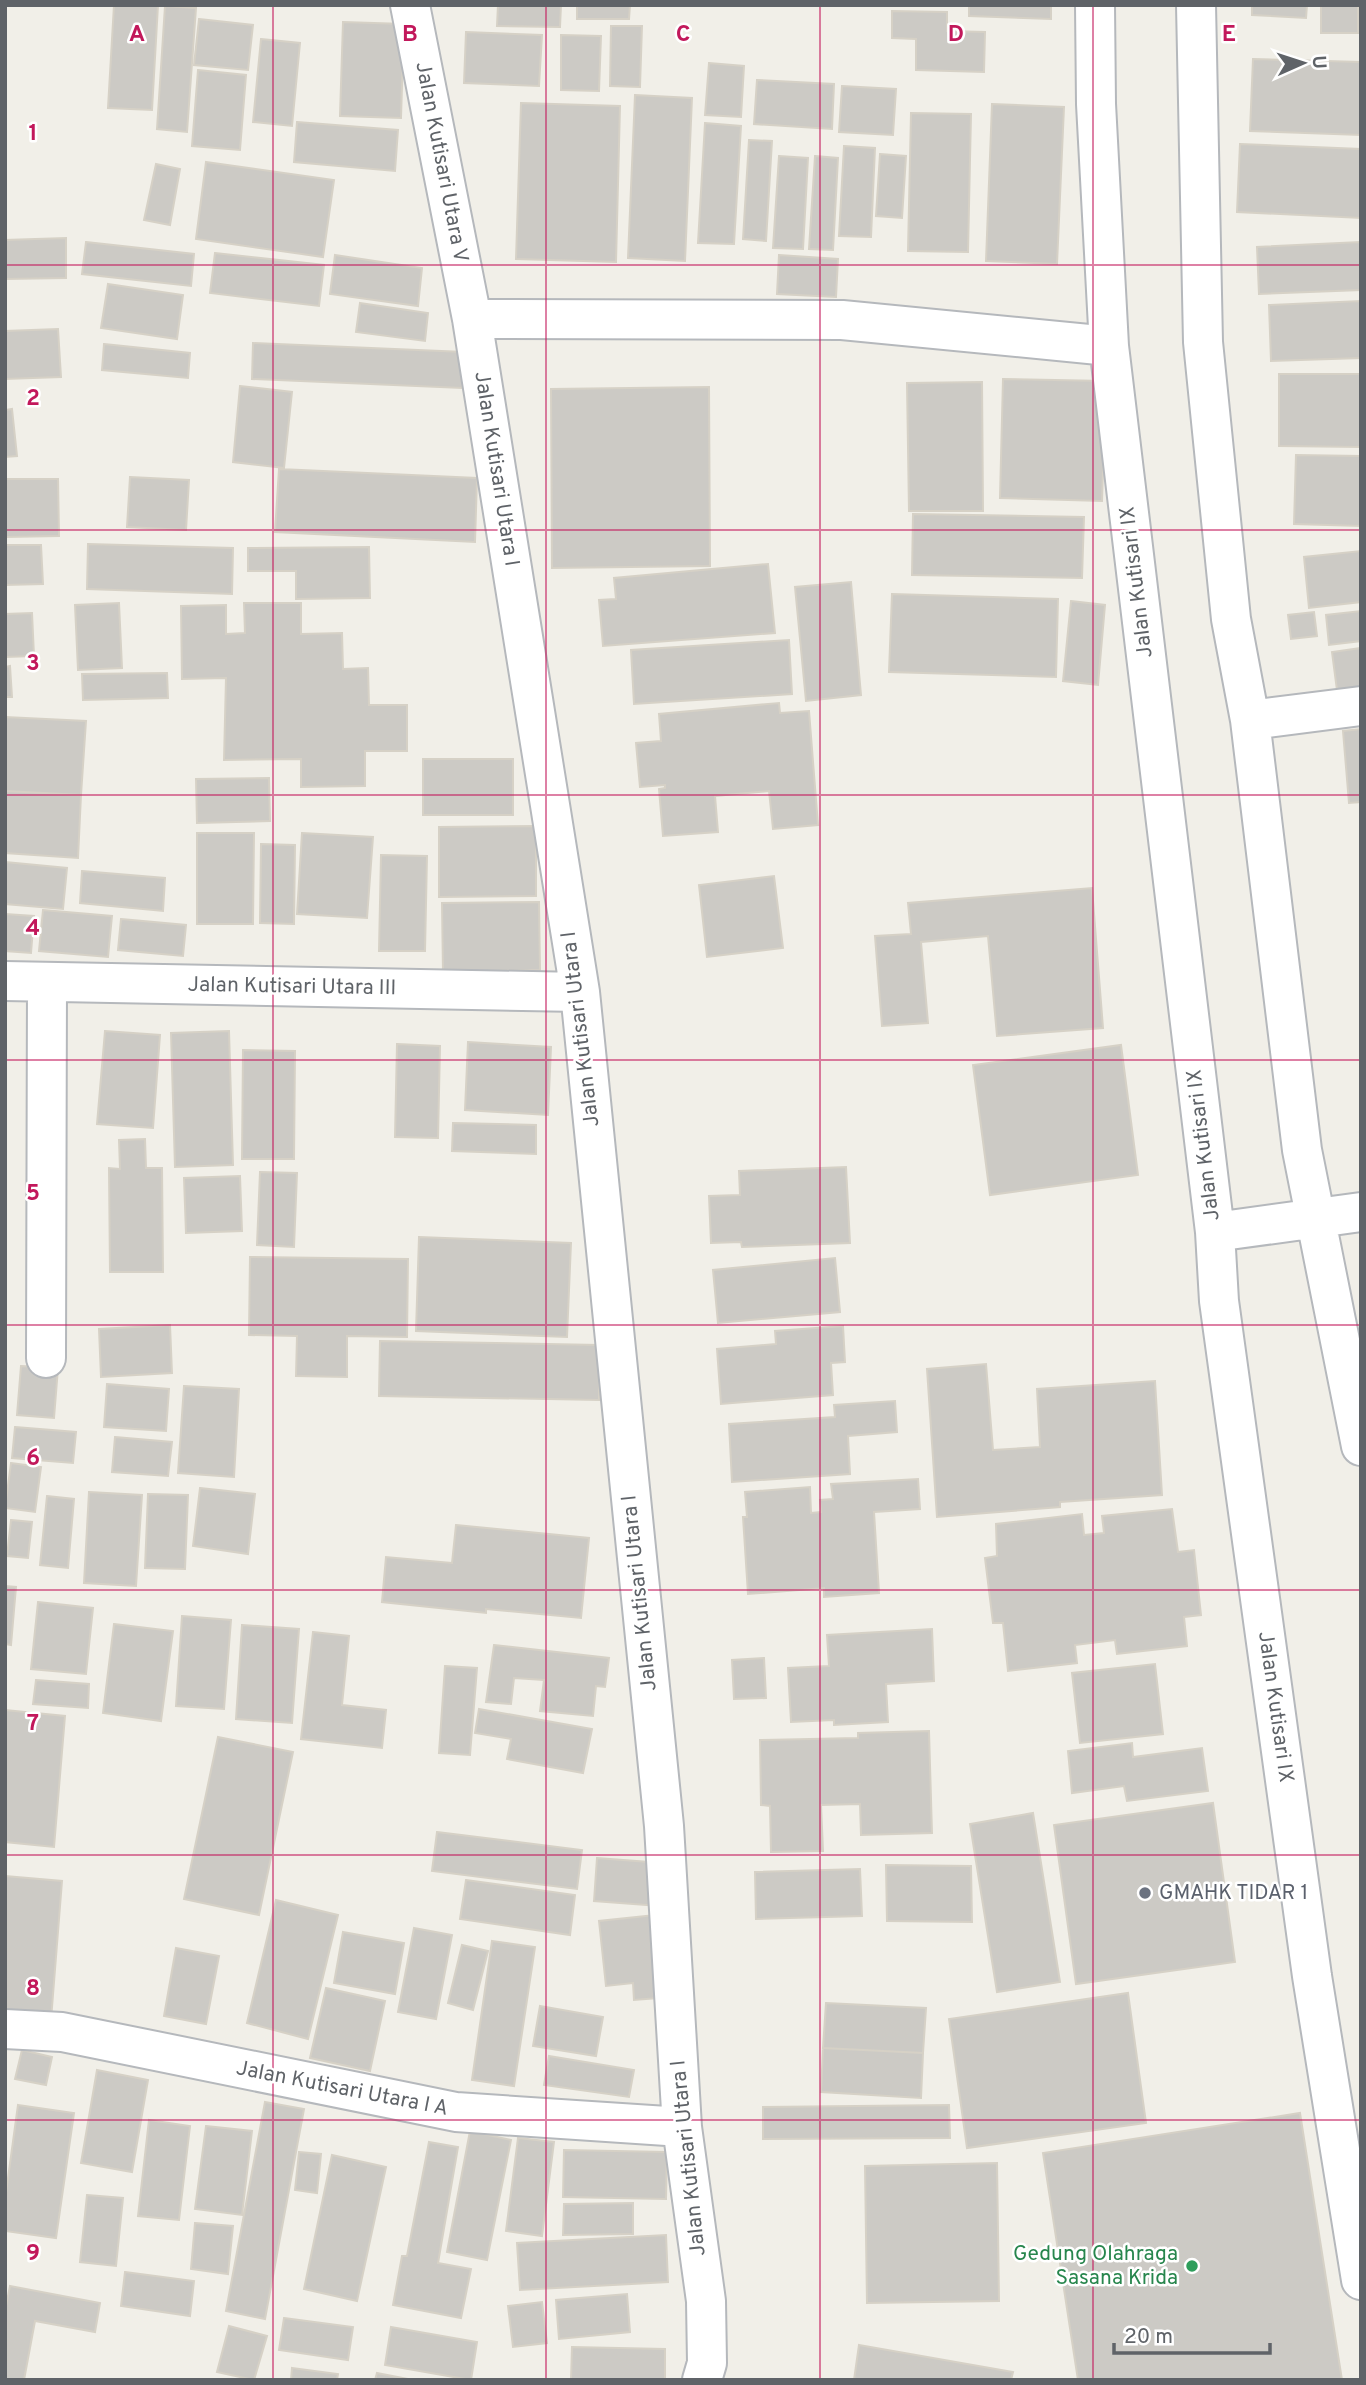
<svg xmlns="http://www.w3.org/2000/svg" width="1366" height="2385" viewBox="0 0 1366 2385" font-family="Overpass,sans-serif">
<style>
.building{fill:#cccac5;stroke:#d6d1c6;stroke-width:2}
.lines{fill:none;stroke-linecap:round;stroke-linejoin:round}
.street-casing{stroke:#b5b8bc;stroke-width:42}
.street{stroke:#fff;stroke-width:38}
.grid{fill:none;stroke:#c2185b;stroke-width:2;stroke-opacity:0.55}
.worship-dot{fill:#6b7280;stroke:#fff;stroke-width:2.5}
.leisure-dot{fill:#2e9e5b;stroke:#fff;stroke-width:2.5}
.labels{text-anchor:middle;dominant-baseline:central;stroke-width:5;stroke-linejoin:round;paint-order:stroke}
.street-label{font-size:21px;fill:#5f6368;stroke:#fff}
.worship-label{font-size:21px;fill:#5b616d;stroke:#fff;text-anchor:start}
.leisure-label{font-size:21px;fill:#27864d;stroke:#fff;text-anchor:end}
.grid-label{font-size:23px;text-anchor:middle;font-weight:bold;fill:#c2185b;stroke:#fff;stroke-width:5;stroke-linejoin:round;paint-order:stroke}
</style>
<rect width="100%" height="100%" fill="#f1efe8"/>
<path class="building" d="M 114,5 L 158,5 L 152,110 L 108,108 Z
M 498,5 L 561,5 L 560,27 L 497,26 Z
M 577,5 L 630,5 L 629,19 L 577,19 Z
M 969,5 L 1051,5 L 1051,19 L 969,16 Z
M 1252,5 L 1307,5 L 1306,18 L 1252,15 Z
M 1321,5 L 1358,5 L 1358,33 L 1321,33 Z
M 165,6 L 196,8 L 187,132 L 157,129 Z
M 892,11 L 947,12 L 947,31 L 985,32 L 984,72 L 916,70 L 916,39 L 892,38 Z
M 199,19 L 253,25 L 248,70 L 194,65 Z
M 343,22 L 404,24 L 401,118 L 340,116 Z
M 611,26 L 642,26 L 640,87 L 610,86 Z
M 466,32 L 542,35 L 539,86 L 464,83 Z
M 561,35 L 601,36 L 599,91 L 561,90 Z
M 261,39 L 300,43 L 292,126 L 253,122 Z
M 1253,59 L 1361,62 L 1361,135 L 1250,131 Z
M 709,63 L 744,66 L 741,117 L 705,115 Z
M 198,70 L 246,75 L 240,150 L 192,146 Z
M 757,80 L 834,84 L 832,129 L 754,124 Z
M 842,86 L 896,89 L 893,135 L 839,132 Z
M 635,95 L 692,98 L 685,261 L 628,258 Z
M 521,103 L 620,106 L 616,262 L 516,259 Z
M 992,104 L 1064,107 L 1057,264 L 986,261 Z
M 911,113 L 971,114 L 968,252 L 908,251 Z
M 297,122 L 398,130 L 395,171 L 294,162 Z
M 705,123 L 741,126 L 734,244 L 698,243 Z
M 749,140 L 772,141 L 766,241 L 743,239 Z
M 1240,144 L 1361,149 L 1361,218 L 1237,212 Z
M 844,146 L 875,148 L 871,237 L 839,236 Z
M 880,154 L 906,156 L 902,218 L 876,216 Z
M 779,156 L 808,158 L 803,249 L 773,248 Z
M 815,156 L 838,158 L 833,250 L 809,249 Z
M 206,162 L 334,180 L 323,257 L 196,239 Z
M 156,164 L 180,169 L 170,225 L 144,220 Z
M 66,238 L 66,278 L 5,279 L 5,240 Z
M 86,242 L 194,254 L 191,286 L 82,274 Z
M 1360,242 L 1361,290 L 1259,294 L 1257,247 Z
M 215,253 L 324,265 L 319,306 L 210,293 Z
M 335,255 L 422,268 L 418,306 L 330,294 Z
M 779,255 L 838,259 L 836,297 L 777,294 Z
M 108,284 L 183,295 L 177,339 L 101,328 Z
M 1361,301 L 1361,358 L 1271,361 L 1269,305 Z
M 360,303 L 428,313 L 425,341 L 356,332 Z
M 58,329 L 61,377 L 5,379 L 5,331 Z
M 253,343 L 464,352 L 462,388 L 252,379 Z
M 104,344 L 190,353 L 188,378 L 102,370 Z
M 1279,374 L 1361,374 L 1361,447 L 1279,446 Z
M 1003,379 L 1106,381 L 1102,501 L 1000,498 Z
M 982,382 L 983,511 L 909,511 L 907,383 Z
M 240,386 L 292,392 L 284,468 L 233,462 Z
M 709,387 L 710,566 L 552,568 L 551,389 Z
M 12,409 L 17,456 L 5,457 L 5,410 Z
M 1296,455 L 1361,456 L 1361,526 L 1294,524 Z
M 279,469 L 477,478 L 475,542 L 275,532 Z
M 130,477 L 189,480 L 186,530 L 127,527 Z
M 5,479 L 58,479 L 59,536 L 5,537 Z
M 913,514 L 1084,517 L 1082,578 L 912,575 Z
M 88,544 L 233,548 L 232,594 L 87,589 Z
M 5,545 L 41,545 L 43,584 L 5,585 Z
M 369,547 L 370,598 L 296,599 L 296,571 L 248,571 L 248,548 Z
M 1361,551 L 1361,602 L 1309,608 L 1304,557 Z
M 768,564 L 775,633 L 603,646 L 599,600 L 616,599 L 614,578 Z
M 851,582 L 861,695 L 806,701 L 795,587 Z
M 892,594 L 1058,599 L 1056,677 L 889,672 Z
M 1071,601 L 1105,605 L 1098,685 L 1063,681 Z
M 119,603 L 122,668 L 78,670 L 75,605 Z
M 244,603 L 301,603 L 301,634 L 342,633 L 343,669 L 368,668 L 369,705 L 407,705 L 407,751 L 365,751 L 365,786 L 301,787 L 301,759 L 224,760 L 226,678 L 182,679 L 181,606 L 226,605 L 226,634 L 245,633 Z
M 1361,611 L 1361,641 L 1329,645 L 1326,615 Z
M 1314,612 L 1317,636 L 1291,639 L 1288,615 Z
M 32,613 L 34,656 L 5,657 L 5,614 Z
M 789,640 L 792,694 L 634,704 L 631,650 Z
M 1361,648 L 1361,695 L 1338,698 L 1332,652 Z
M 10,666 L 12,697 L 5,697 L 5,667 Z
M 167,673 L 168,698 L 83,700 L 82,674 Z
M 779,703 L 780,713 L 809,711 L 818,825 L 773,829 L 769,791 L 715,796 L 718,832 L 663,836 L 659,789 L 665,788 L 665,785 L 640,787 L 636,743 L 661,741 L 659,714 Z
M 5,717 L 86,721 L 81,795 L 5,791 Z
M 1361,729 L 1361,802 L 1349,803 L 1343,731 Z
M 423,759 L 513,759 L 513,815 L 423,815 Z
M 269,778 L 270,821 L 197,823 L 196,779 Z
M 5,791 L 81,795 L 78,858 L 5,853 Z
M 536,826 L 536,896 L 439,897 L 439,827 Z
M 197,833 L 254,833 L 253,924 L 197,924 Z
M 302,833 L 373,837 L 367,918 L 297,914 Z
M 261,844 L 295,845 L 294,924 L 260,923 Z
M 381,855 L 427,856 L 425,951 L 379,951 Z
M 5,862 L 67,868 L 63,909 L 5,904 Z
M 82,871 L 165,878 L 163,911 L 80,903 Z
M 774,876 L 783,948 L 707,957 L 699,885 Z
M 1092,888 L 1103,1028 L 997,1036 L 988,936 L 921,942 L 928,1023 L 882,1026 L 875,936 L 911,934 L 908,903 Z
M 539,902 L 540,970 L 443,972 L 442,903 Z
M 43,910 L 112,916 L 108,957 L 39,951 Z
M 5,914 L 34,916 L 31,953 L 5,951 Z
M 121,919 L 186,925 L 183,956 L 118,950 Z
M 105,1031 L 160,1035 L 153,1128 L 97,1124 Z
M 229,1031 L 233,1165 L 175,1167 L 171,1033 Z
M 468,1042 L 551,1047 L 548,1115 L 465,1110 Z
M 397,1044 L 440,1046 L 438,1138 L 395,1137 Z
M 1121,1045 L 1138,1175 L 990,1195 L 973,1065 Z
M 243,1050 L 295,1051 L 294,1159 L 242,1159 Z
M 453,1123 L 536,1125 L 536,1154 L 452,1151 Z
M 145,1139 L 146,1168 L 162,1168 L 163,1272 L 110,1272 L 109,1168 L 120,1169 L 119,1140 Z
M 846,1167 L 850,1243 L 742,1247 L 741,1242 L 711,1243 L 709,1196 L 740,1195 L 739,1171 Z
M 260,1172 L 297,1173 L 294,1247 L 257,1245 Z
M 240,1176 L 242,1231 L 186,1233 L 184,1178 Z
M 419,1237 L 571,1243 L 567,1337 L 416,1331 Z
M 250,1257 L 408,1259 L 407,1337 L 347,1336 L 347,1377 L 296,1376 L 297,1336 L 249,1335 Z
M 835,1258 L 840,1312 L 718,1323 L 713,1270 Z
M 170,1325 L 172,1373 L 101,1377 L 99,1329 Z
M 843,1326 L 845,1362 L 831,1363 L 833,1395 L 721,1404 L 717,1349 L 776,1344 L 775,1331 Z
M 380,1341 L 599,1345 L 599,1400 L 379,1396 Z
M 986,1364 L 993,1450 L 1040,1447 L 1037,1389 L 1155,1381 L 1162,1495 L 1060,1502 L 1060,1507 L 937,1517 L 927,1369 Z
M 21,1366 L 58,1368 L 54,1418 L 17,1415 Z
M 107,1384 L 169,1389 L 166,1431 L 104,1427 Z
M 184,1386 L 239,1389 L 234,1477 L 178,1473 Z
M 895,1401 L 897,1432 L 848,1436 L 850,1474 L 732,1482 L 729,1424 L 835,1417 L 834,1405 Z
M 15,1427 L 76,1432 L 73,1463 L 12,1458 Z
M 115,1437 L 172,1442 L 168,1476 L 112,1472 Z
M 11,1463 L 41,1467 L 35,1512 L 5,1508 Z
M 918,1479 L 920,1509 L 874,1512 L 879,1593 L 824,1597 L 824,1588 L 748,1594 L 743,1517 L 747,1517 L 745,1492 L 810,1487 L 811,1513 L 821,1512 L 820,1500 L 833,1499 L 831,1484 Z
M 200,1488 L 255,1494 L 248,1554 L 193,1546 Z
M 89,1492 L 142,1495 L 136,1586 L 84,1583 Z
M 148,1494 L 188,1495 L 185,1569 L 145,1568 Z
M 47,1496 L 74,1499 L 68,1568 L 40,1565 Z
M 1172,1509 L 1178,1552 L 1194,1550 L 1201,1615 L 1184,1617 L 1187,1646 L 1117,1654 L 1115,1640 L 1075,1645 L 1077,1663 L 1008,1671 L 1003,1623 L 993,1623 L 985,1558 L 997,1556 L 996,1524 L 1082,1514 L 1084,1535 L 1104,1533 L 1102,1516 Z
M 11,1520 L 32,1522 L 28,1558 L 7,1556 Z
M 456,1525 L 589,1538 L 581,1618 L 486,1609 L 486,1613 L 382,1602 L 386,1557 L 452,1563 Z
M 5,1586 L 16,1587 L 11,1645 L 5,1644 Z
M 38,1602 L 93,1608 L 86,1674 L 31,1669 Z
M 182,1616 L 231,1620 L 224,1709 L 176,1706 Z
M 114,1624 L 173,1631 L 161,1721 L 103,1713 Z
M 242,1625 L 299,1629 L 292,1723 L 236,1719 Z
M 932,1629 L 934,1681 L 886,1684 L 888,1722 L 834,1725 L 834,1720 L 791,1722 L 788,1668 L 829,1666 L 827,1635 Z
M 313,1632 L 349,1636 L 342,1705 L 386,1710 L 382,1748 L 301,1739 Z
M 494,1645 L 609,1658 L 605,1687 L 596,1686 L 593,1716 L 540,1711 L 544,1680 L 514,1678 L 511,1704 L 486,1702 Z
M 764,1658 L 766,1698 L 734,1699 L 732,1660 Z
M 1155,1664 L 1163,1734 L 1080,1743 L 1072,1673 Z
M 445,1666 L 477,1668 L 470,1755 L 439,1753 Z
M 36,1680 L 89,1684 L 88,1708 L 33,1704 Z
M 479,1709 L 592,1729 L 583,1773 L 507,1759 L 511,1739 L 475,1733 Z
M 5,1710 L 65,1716 L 54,1847 L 5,1842 Z
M 929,1731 L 932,1833 L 861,1835 L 860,1804 L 821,1805 L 823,1851 L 771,1852 L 770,1806 L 761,1805 L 760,1740 L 858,1738 L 858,1733 Z
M 218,1737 L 293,1752 L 259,1915 L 184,1899 Z
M 1132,1743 L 1133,1757 L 1202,1748 L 1208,1791 L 1127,1801 L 1124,1786 L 1072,1793 L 1068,1751 Z
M 1213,1803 L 1235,1962 L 1076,1984 L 1054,1825 Z
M 1033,1813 L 1060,1982 L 997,1992 L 970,1824 Z
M 437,1832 L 582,1850 L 577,1889 L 432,1871 Z
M 597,1858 L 662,1863 L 659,1906 L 594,1901 Z
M 886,1865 L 971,1866 L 972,1922 L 887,1921 Z
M 860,1869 L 862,1916 L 756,1919 L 755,1872 Z
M 5,1876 L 62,1881 L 51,2020 L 5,2016 Z
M 466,1880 L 575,1895 L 570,1935 L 460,1919 Z
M 276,1900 L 338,1915 L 308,2039 L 247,2023 Z
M 664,1914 L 671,1997 L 634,2000 L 633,1983 L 606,1986 L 599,1921 Z
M 414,1928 L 452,1935 L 436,2019 L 398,2012 Z
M 343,1932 L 404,1943 L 395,1994 L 334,1983 Z
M 492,1941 L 535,1947 L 514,2086 L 472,2080 Z
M 462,1945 L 488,1951 L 473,2010 L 448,2003 Z
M 176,1948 L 219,1956 L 206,2024 L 164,2016 Z
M 326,1988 L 385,2001 L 370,2071 L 310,2058 Z
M 1128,1993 L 1146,2123 L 967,2148 L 949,2019 Z
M 826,2003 L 926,2008 L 923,2053 L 823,2048 Z
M 540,2006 L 603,2017 L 596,2056 L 533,2046 Z
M 823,2048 L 923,2053 L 921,2098 L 821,2092 Z
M 22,2050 L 52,2057 L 46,2085 L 15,2079 Z
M 549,2056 L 634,2070 L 629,2097 L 544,2085 Z
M 97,2070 L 148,2080 L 132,2172 L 81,2163 Z
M 265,2102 L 304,2109 L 265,2319 L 226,2311 Z
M 18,2105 L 74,2113 L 56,2238 L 5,2231 L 5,2200 Z
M 949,2105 L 950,2138 L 763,2139 L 763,2107 Z
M 1300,2113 L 1342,2380 L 1078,2380 L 1043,2153 Z
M 149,2120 L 190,2126 L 179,2220 L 138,2216 Z
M 206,2126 L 252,2131 L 242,2215 L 195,2209 Z
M 470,2131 L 511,2140 L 487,2260 L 447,2252 Z
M 518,2138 L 554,2142 L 542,2236 L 506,2231 Z
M 429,2142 L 458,2147 L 438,2263 L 471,2269 L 461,2318 L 393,2305 L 402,2256 L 407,2256 Z
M 564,2150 L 667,2152 L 666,2199 L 563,2197 Z
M 299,2152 L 321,2154 L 317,2193 L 295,2190 Z
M 332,2155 L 386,2167 L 357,2301 L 304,2289 Z
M 997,2163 L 999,2301 L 867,2303 L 865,2166 Z
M 87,2195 L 123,2198 L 116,2266 L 80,2262 Z
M 633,2203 L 633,2234 L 563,2235 L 564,2204 Z
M 195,2223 L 233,2226 L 228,2274 L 191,2269 Z
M 666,2235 L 668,2282 L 520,2290 L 517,2243 Z
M 125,2272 L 194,2281 L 190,2316 L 121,2306 Z
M 10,2286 L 100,2303 L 95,2332 L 35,2321 L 24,2380 L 5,2380 L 5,2311 Z
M 627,2294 L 630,2332 L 559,2339 L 556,2300 Z
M 542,2302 L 547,2343 L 513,2347 L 508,2306 Z
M 284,2318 L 353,2327 L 348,2360 L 279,2350 Z
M 229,2326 L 267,2336 L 254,2380 L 217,2372 Z
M 391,2327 L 477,2342 L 471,2380 L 385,2365 Z
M 859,2345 L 1013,2372 L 1011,2380 L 854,2380 Z
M 572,2347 L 665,2349 L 665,2380 L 571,2380 Z
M 292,2368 L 338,2374 L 337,2380 L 291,2380 Z
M 377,2373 L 413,2380 L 375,2380 Z"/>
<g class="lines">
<g class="street-casing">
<path id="street" d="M 410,5 L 472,319 L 580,992 L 664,1826 L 682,2127 L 706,2301 L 707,2363 L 702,2380
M 1095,5 L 1096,104 L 1109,346 L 1215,1232 L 1219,1301 L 1312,1976 L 1361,2280
M 1196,5 L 1203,342 L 1231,619 L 1250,720 L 1302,1150 L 1361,1446
M 472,319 L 842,320 L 1109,346
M 1250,720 L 1361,706
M 5,981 L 580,992
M 1215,1232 L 1361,1212
M 46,1358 L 47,983
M 5,2029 L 62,2032 L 456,2112 L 682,2127"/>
</g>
<use href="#street" class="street"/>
</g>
<path class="grid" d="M 273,5 L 273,2380M 546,5 L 546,2380M 820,5 L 820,2380M 1093,5 L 1093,2380M 5,265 L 1361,265M 5,530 L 1361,530M 5,795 L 1361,795M 5,1060 L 1361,1060M 5,1325 L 1361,1325M 5,1590 L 1361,1590M 5,1855 L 1361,1855M 5,2120 L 1361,2120"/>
<circle class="worship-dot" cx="1145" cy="1893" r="7"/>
<circle class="leisure-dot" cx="1192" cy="2266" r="7"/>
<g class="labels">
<g class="street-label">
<text transform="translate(441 162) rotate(79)">Jalan Kutisari Utara V</text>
<text transform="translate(496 469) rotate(81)">Jalan Kutisari Utara I</text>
<text transform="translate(1137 582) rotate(-97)">Jalan Kutisari IX</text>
<text transform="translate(292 987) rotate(1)">Jalan Kutisari Utara III</text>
<text transform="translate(581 1029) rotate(-97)">Jalan Kutisari Utara I</text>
<text transform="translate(1204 1145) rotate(-97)">Jalan Kutisari IX</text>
<text transform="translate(640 1593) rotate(-96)">Jalan Kutisari Utara I</text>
<text transform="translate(1275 1707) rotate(82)">Jalan Kutisari IX</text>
<text transform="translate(342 2089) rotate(11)">Jalan Kutisari Utara I A</text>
<text transform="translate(689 2158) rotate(-96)">Jalan Kutisari Utara I</text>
</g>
<g class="worship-label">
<text x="1159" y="1893">GMAHK TIDAR 1</text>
</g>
<g class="leisure-label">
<text x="1178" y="2254">Gedung Olahraga<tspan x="1178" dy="24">Sasana Krida</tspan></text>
</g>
</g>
<g class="grid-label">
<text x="137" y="41">A</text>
<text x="410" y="41">B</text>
<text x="683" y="41">C</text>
<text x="956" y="41">D</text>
<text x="1229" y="41">E</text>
<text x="33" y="140">1</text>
<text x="33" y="405">2</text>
<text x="33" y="670">3</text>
<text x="33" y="935">4</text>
<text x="33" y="1200">5</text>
<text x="33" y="1465">6</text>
<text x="33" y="1730">7</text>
<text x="33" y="1995">8</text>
<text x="33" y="2260">9</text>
</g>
<rect width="1366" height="2385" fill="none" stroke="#5f6368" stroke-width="14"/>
<g transform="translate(1303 63) rotate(87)" stroke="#ffffff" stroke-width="5" paint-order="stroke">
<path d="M0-5L12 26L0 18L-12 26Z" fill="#5f6368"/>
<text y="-10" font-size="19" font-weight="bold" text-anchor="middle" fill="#5f6368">U</text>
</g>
<path d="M1114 2343v10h156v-10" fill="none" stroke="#5f6368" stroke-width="3.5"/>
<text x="1124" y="2343" font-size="21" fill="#5f6368" stroke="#ffffff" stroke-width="5" paint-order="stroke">20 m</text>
</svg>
